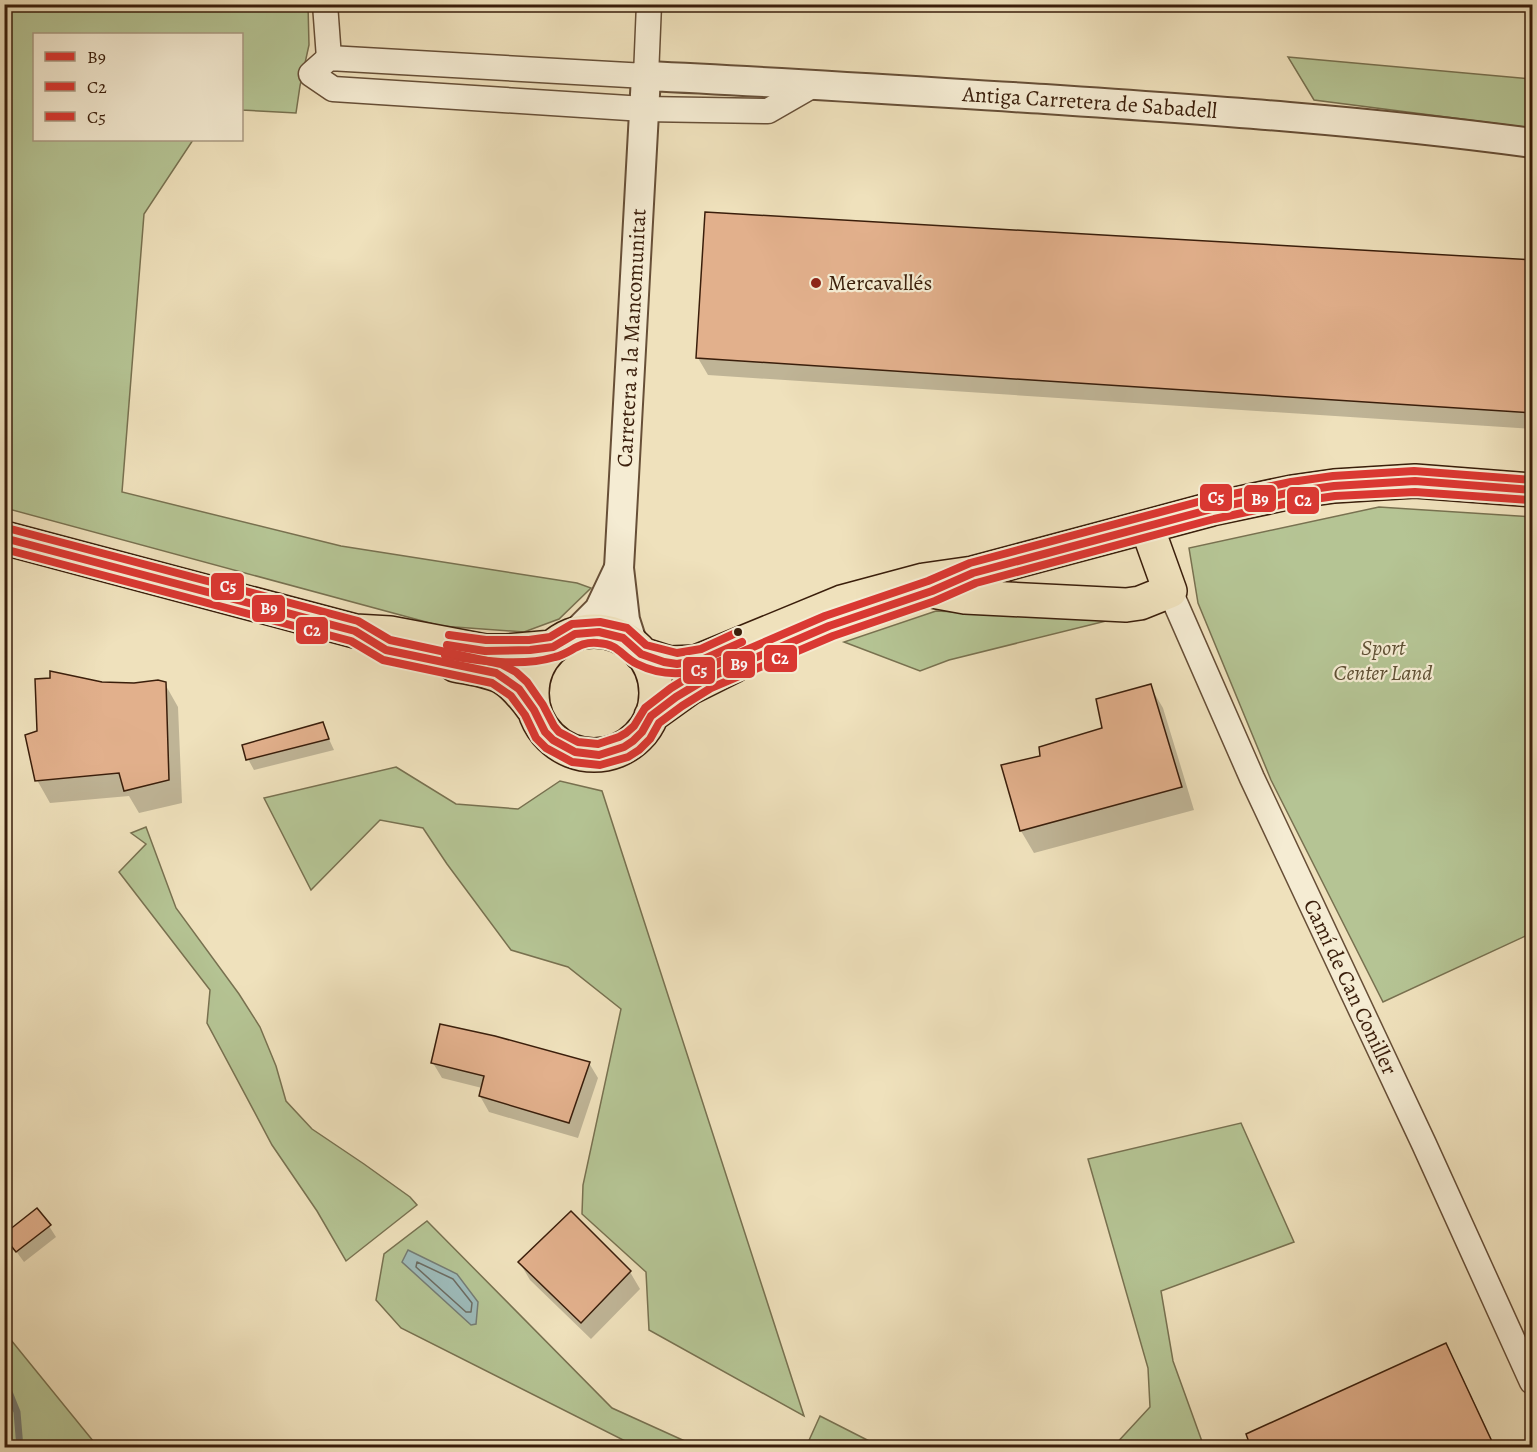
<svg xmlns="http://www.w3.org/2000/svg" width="1537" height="1452" viewBox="0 0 1537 1452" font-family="Alegreya,serif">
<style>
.green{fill:#b5c494;stroke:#787150;stroke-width:1.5}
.water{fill:#9dbbba;stroke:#757c74;stroke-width:1.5}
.shadow{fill:#0003}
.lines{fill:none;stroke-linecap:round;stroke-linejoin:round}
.shore{stroke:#6c6c62;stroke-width:1.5}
.stream{stroke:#757c74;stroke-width:7}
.building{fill:#e2b08c;stroke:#3a1e0b;stroke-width:1.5}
.minor-casing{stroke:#674f37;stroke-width:27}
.tertiary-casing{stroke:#674f37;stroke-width:32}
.primary-casing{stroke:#3a1e0b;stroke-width:36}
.minor{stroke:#f5ecd3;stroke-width:24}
.tertiary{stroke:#f5ecd3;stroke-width:28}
.primary{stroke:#efe1bc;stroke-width:33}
.bus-1-casing{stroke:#f5ecd3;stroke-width:12}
.bus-2-casing{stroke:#f5ecd3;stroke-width:12}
.bus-3-casing{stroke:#f5ecd3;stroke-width:12}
.bus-1{stroke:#da3832;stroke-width:8}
.bus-2{stroke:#da3832;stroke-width:8}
.bus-3{stroke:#da3832;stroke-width:8}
.poi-dot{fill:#8f2418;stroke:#f5ecd3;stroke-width:2}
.bus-dot{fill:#3a1e0b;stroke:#f5ecd3;stroke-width:2}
.labels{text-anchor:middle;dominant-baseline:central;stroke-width:4.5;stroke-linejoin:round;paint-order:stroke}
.street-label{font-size:22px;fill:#3a1e0b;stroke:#f5ecd3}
.poi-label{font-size:22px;fill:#3a1e0b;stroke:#f5ecd3;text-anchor:start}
.park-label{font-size:22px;font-style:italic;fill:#5f5034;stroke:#f5ecd3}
.line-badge{stroke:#f5ecd3;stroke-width:2}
.badge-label{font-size:16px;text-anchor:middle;font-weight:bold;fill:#fff}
</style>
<rect width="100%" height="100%" fill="#efe1bc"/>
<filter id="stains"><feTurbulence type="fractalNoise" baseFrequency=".00333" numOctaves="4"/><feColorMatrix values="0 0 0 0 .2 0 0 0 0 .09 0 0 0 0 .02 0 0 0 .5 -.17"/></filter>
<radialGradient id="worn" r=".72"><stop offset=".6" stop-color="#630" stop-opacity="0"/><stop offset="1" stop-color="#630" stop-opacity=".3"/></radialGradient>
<path class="green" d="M 4,5 L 308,5 L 309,45 L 300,86 L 296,113 L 242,110 L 242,34 L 34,34 L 34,140 L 193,140 L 144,214 L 122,492 L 341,546 L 577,583 L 591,588 L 559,619 L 524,632 L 441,626 L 5,508 Z
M 1288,57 L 1532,79 L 1532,128 L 1314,100 Z
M 1379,507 L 1532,517 L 1532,933 L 1383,1002 L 1271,780 L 1198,603 L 1189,548 Z
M 936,611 L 1114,619 L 949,660 L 920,671 L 844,642 Z
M 396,767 L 456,804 L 518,809 L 560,781 L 602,791 L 804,1416 L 649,1330 L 646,1272 L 582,1214 L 583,1185 L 621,1009 L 568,967 L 511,950 L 447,864 L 423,828 L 380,820 L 311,890 L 264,798 Z
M 146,827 L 176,908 L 239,994 L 260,1027 L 276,1066 L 286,1101 L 312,1129 L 364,1164 L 410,1197 L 417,1205 L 346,1261 L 317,1211 L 272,1145 L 207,1023 L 210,990 L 119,872 L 146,844 L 131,833 Z
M 1241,1123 L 1294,1242 L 1161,1291 L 1173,1361 L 1204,1447 L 1113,1447 L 1150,1407 L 1148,1368 L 1088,1159 Z
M 427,1221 L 612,1408 L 698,1447 L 637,1447 L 401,1328 L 376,1300 L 384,1254 Z
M 4,1334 L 11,1340 L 98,1447 L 5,1447 Z
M 820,1416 L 881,1447 L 806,1447 Z"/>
<path class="water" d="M 408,1250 L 457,1274 L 478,1302 L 476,1324 L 471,1325 L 402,1262 Z"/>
<path class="shadow" d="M 1532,261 L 1532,429 L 708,375 L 698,358 Z
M 102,684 L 165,684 L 178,707 L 182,803 L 139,813 L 129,796 L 50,803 L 37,780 L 38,732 Z
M 1150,686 L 1163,708 L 1194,810 L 1034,853 L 1021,831 L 1003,766 L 1041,757 L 1104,729 Z
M 322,724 L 334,750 L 254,770 L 248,759 Z
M 433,1063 L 589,1063 L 598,1078 L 578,1138 L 489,1112 L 480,1096 L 482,1088 L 442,1078 Z
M 49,1226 L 56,1237 L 24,1262 L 5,1236 Z
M 520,1263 L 630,1272 L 640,1289 L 591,1339 L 530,1280 Z
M 1445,1345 L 1458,1368 L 1496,1448 L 1253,1448 Z"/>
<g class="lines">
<path class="shore" d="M 417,1262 L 453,1279 L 472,1303 L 471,1312 L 466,1312 L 416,1267 Z"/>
<path class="stream" d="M 4,1386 L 7,1387 L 17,1412 L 20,1448"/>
</g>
<path class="building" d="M 705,212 L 1533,260 L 1533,413 L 696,358 Z
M 50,671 L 102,682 L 134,683 L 158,680 L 166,682 L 169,780 L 124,791 L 119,773 L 35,781 L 25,735 L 37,731 L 35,679 L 50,678 Z
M 1151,684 L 1182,787 L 1020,831 L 1001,765 L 1040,756 L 1039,747 L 1102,728 L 1096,699 Z
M 323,722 L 329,739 L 246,760 L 242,745 Z
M 440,1024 L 495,1036 L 590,1062 L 569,1123 L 479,1096 L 484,1076 L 431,1063 Z
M 37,1208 L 51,1225 L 16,1252 L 4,1237 L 4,1234 Z
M 571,1211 L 631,1271 L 581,1323 L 518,1262 Z
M 1446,1343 L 1495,1448 L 1251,1448 L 1246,1434 Z"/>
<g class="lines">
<g class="minor-casing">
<g id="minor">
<path d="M 325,4 L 329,58"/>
<path d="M 649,4 L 646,76 L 329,58 L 311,74 L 333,89 L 644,109 L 768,111 L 815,84"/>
<path id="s1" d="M 1170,591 L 1252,778 L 1424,1144 L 1532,1382"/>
</g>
</g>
<g class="tertiary-casing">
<g id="tertiary">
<path d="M 575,634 L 599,610 L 618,570"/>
<path id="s2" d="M 633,645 L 625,620 L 619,568 L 646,76 C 779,82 912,91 1045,99 C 1208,110 1370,121 1532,143"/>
</g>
</g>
<g class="primary-casing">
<path id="primary" d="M 4,538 L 355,631 L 390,633 L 485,651 L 507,651 L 553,647
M 932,591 L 965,597 L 1126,605 L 1140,603 L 1170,591 L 1147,527
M532 693a62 62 0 1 1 124 0a62 62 0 1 1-124 0Z
M 641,654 L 669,663 L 696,662 L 842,602 L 924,580 L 973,573 L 1212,509 L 1292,492 L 1334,486 L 1415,481 L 1532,490
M 455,665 C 500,674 506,672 534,710
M 651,716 L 690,688 L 734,666"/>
</g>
<use href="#minor" class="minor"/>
<use href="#tertiary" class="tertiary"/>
<use href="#primary" class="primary"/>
<g class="bus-1-casing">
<path id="bus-1" d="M 4,538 L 355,631 L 386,650 L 496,673 L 519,689 L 534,710 L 545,732 L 553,740 L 575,752 L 599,755 L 624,747 L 633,741 L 642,732 L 651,716 L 676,697 L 706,679 L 829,626 L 932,591 L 973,573 L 1212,509 L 1292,492 L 1334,486 L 1415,481 L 1532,490
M 447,645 L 485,651 L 530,650 L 553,647 L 575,634 L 599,632 L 623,638 L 641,654 L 664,662 L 677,664 L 704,659 L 742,642"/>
</g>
<g class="bus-2-casing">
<path id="bus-2" d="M 4,549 L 351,641 L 383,660 L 492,683 L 511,696 L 525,715 L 536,738 L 546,748 L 572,762 L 600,765 L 628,757 L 639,750 L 650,739 L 659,723 L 682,706 L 711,688 L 833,636 L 935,601 L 976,583 L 1214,519 L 1294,502 L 1335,496 L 1415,492 L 1531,500
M 445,655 C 479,661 522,667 555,657 C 572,653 578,641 598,643 C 619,644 621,656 637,664 C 677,684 709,668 746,652"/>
</g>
<g class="bus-3-casing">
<path id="bus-3" d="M 7,528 L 358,621 L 390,640 L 501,664 L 516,672 L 527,682 L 543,705 L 554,726 L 559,732 L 578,742 L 598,744 L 619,737 L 626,733 L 634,726 L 645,708 L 671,688 L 702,669 L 825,616 L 928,581 L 970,563 L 1209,499 L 1291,482 L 1333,476 L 1414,471 L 1532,480
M 449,635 L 486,640 L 529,640 L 550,637 L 572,624 L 600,622 L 627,628 L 646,645 L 677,653 L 701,649 L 738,632"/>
</g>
<use href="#bus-1" class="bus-1"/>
<use href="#bus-2" class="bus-2"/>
<use href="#bus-3" class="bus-3"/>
</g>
<circle class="poi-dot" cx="816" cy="283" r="6"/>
<circle class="bus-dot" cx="738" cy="632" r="5"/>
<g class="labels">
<g class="street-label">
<text stroke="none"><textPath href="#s2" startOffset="1016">Antiga Carretera de Sabadell</textPath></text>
<text stroke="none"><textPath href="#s2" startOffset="309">Carretera a la Mancomunitat</textPath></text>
<text stroke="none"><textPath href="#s1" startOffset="435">Camí de Can Coniller</textPath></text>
</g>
<g class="poi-label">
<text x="828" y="283">Mercavallés</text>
</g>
<g class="park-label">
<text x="1383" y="648">Sport<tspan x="1383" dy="25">Center Land</tspan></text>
</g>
</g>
<g class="line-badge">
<rect x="1199" y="483" width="34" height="29" rx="6" fill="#da3832"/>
<rect x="1243" y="484" width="34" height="29" rx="6" fill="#da3832"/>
<rect x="1286" y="486" width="34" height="29" rx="6" fill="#da3832"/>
<rect x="210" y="572" width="35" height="29" rx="6" fill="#da3832"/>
<rect x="251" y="594" width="35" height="29" rx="6" fill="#da3832"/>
<rect x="295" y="616" width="34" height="29" rx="6" fill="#da3832"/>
<rect x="763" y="644" width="35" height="29" rx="6" fill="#da3832"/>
<rect x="722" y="650" width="34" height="29" rx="6" fill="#da3832"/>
<rect x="682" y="656" width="34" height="29" rx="6" fill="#da3832"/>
</g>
<g class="badge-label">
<text x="1216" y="503">C5</text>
<text x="1260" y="505">B9</text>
<text x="1303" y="506">C2</text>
<text x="228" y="592">C5</text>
<text x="269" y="614">B9</text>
<text x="312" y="636">C2</text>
<text x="780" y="664">C2</text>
<text x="739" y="670">B9</text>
<text x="699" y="676">C5</text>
</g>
<rect width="1537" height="1452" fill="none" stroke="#efe1bc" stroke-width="24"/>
<rect x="6" y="6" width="1525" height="1440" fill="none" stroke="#3a1e0b" stroke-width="3"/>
<rect x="12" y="12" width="1513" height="1428" fill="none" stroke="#3a1e0b" stroke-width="1.5"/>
<rect x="33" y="33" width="210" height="108" fill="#f5ecd3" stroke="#aa9a83" stroke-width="1.5"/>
<rect x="45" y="52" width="30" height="9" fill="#da3832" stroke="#aa9a83" stroke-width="1.5"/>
<text x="87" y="63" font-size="18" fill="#3a1e0b">B9</text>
<rect x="45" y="82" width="30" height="9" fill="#da3832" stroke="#aa9a83" stroke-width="1.5"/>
<text x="87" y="93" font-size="18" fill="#3a1e0b">C2</text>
<rect x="45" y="112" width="30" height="9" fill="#da3832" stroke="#aa9a83" stroke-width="1.5"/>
<text x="87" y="123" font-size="18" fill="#3a1e0b">C5</text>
<rect width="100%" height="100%" filter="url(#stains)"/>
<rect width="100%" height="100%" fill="url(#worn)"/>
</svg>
